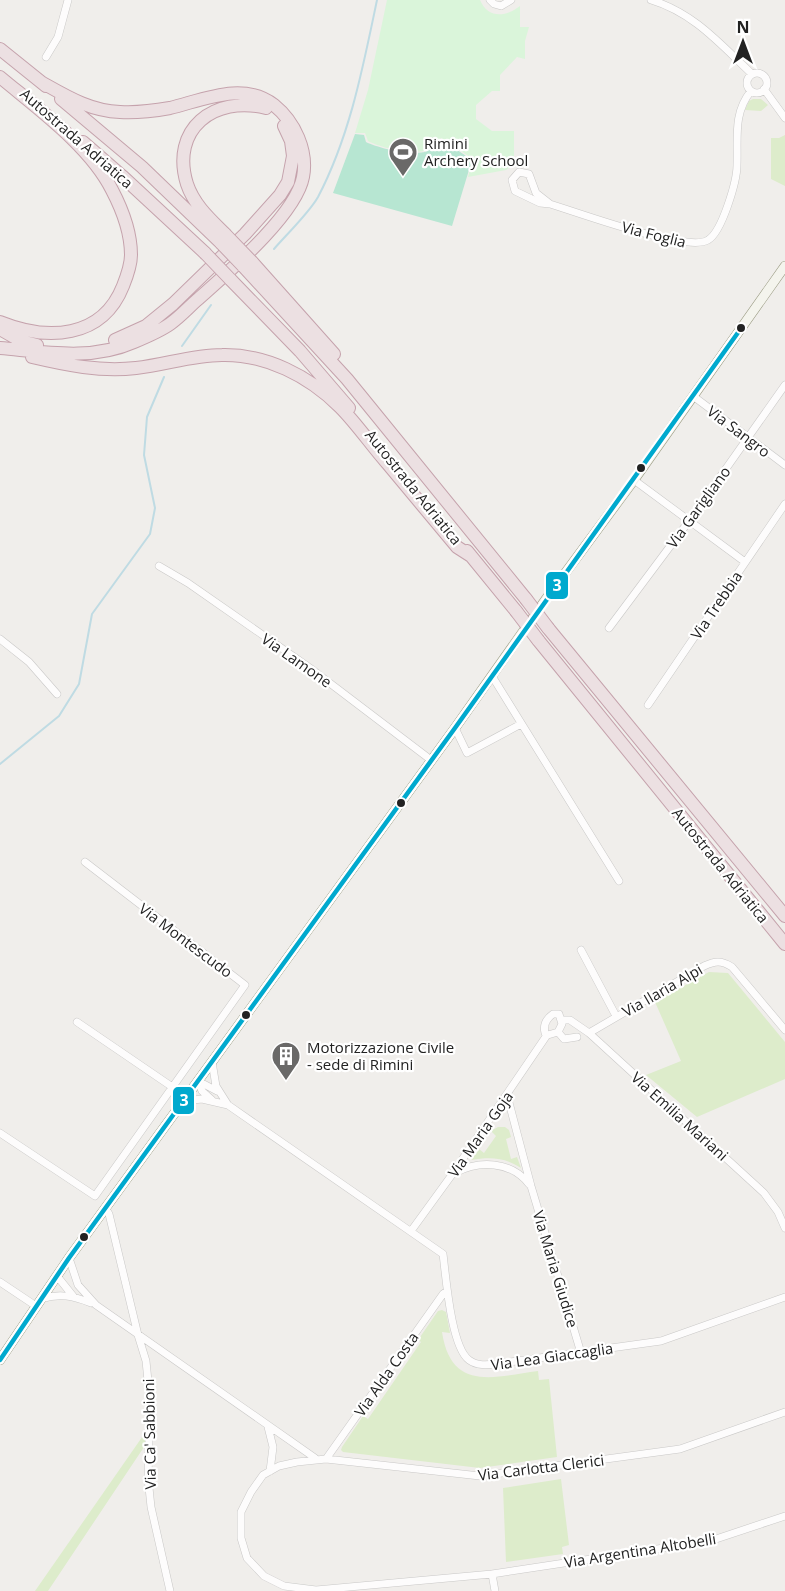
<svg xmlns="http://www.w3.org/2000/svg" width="785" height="1591" viewBox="0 0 785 1591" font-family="'Open Sans',sans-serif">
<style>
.grass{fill:#ddeccb}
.park{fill:#daf5da}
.pitch{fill:#b7e6d2}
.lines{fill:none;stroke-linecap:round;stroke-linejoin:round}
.stream{stroke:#bfdbe3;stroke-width:2}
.street-casing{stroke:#c9c8c7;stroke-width:8}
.secondary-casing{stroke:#999a82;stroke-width:10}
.highway-casing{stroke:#c5a2ac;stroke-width:14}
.street{stroke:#fdfcfc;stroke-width:7}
.secondary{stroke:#f4f4ed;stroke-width:9}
.highway{stroke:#ece0e2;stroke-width:12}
.highway-bridge-casing{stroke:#c5a2ac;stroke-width:14;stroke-linecap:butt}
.highway-bridge{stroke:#ece0e2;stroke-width:12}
.bus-1-casing{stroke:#fff;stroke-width:9}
.bus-1{stroke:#00a9ce;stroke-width:4.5}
.bus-dot{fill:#222;stroke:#fff;stroke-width:2}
.labels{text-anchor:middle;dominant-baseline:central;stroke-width:4.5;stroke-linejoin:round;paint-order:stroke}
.street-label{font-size:15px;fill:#222;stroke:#fff}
.poi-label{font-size:15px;fill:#222;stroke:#fff;text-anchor:start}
.line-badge{stroke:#fff;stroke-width:2}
.badge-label{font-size:16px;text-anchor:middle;font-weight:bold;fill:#fff}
</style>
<rect width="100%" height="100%" fill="#f0eeeb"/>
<path class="grass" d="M 753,99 L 761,99 L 768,105 L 761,111 L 745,110 L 749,101 Z
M 785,135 L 785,186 L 771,179 L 771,138 L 779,138 Z
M 709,972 L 728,973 L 785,1042 L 785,1079 L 697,1117 L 646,1075 L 681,1061 L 655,1002 Z
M 498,1127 L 505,1127 L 509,1130 L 511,1137 L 506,1139 L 511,1159 L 517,1157 L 521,1168 C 504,1157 490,1157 471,1160 L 479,1149 L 484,1153 L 496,1136 L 491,1131 Z
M 442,1310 L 446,1312 L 450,1333 L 442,1332 C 451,1392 494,1377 538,1371 L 539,1380 L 549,1379 L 557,1457 L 480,1468 L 343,1452 L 341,1450 L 342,1447 L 363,1416 L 368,1419 L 421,1342 L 418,1340 L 438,1311 Z
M 147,1430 L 146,1444 L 48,1591 L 35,1591 Z
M 561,1479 L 569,1545 L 562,1547 L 563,1554 L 506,1562 L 503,1488 Z"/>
<path class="park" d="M 387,0 L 480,0 C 488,19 506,17 520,6 L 520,27 L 529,27 L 525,41 L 525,59 L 517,57 L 500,75 L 500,91 L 492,91 L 476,105 L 476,119 L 492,131 L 514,131 L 514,164 L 506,170 L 468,177 L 473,159 L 441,138 C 436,142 432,148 426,150 C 413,156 379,147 368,141 L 365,133 L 355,133 L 368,90 Z"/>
<path class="pitch" d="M 355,134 L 364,135 L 366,142 C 378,148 414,157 427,151 C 432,149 437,144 441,139 L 472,160 L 452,226 L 333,193 Z"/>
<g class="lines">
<path class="stream" d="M 274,249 C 286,235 309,213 318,197 C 350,136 363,67 377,0
M 182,346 L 211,305
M 0,764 L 59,716 L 79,684 L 92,614 L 150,534 L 155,508 L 144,455 L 147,417 L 164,377"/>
<g class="street-casing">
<path id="street" d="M 490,0 L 494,4 L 501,6 L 511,0
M 651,0 C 694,13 720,44 752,74
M 46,57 L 58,37 L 68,0
M747 83a10 10 0 1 1 20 0a10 10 0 1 1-20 0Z
M 764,89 L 785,118
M 519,172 L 529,174 L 536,193 L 550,204 L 540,203 L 515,191 L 512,180 Z
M 550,204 C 577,212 688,253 708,240 C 722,232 737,181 737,165 C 738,138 733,113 751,91
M 693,396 L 785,465
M 634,480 L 745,562
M 159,566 L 188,583 L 310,668 L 431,760
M 609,628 L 689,521 L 785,385
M 0,639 L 29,662 L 57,694
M 492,676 L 619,881
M 648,705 L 785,504
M 455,728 L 467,753 L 521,724
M 581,950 L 616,1016
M 553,1014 L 559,1014 L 562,1024 L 558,1032 L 548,1035 L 545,1033 C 543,1025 546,1019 553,1014 Z
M 562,1020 L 570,1020 L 589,1033 L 764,1193 L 778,1212 L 785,1228
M 77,1022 L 187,1097
M 558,1032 L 564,1039 L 577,1037
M 589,1033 L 704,966 C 715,961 721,960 732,967 L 785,1030
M 212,1062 L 216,1086 L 228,1105
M 198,1081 L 217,1091
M 198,1081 L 202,1091 L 212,1100
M 507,1095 L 531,1186 L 581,1353
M 184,1101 L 202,1099 L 228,1105 L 443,1254 C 446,1277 451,1347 469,1360 C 477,1366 487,1365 496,1364 L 661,1341 L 785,1297
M 0,1133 L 95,1196 L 245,985 L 85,862
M 455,1173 C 479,1160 511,1161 529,1184
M 106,1209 L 109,1214 L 138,1335 L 146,1361 L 150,1401 L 148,1478 L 151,1507 L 170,1591
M 411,1231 L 451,1176 L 547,1035
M 69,1258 L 78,1285 L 96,1305 L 315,1458
M 57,1276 L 73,1296
M 0,1282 L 36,1306
M 41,1299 C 60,1293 73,1296 91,1303
M 785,1412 L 680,1449 L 480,1476 L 326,1459 L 297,1462 L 279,1466 L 263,1475 L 251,1492 L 241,1512 L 241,1538 L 247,1558 L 264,1576 L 284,1586 L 316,1590 L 492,1574 L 710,1541 L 785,1516
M 268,1427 L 273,1447 L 270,1471
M 326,1459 L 443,1294 L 447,1291
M 492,1574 L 495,1591"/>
</g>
<g class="secondary-casing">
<path id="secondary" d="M 0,1360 L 69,1258 L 455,728 L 546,599 L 634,480 L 785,266"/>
</g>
<g class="highway-casing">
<path id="highway" d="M 0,49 L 46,86
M 0,77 C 37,108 90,146 112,190 C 122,209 131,233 131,255 C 131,265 127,276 123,286 C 102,339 47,341 0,322
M 61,99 L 142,167 L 221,243
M 83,142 L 122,176 L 205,253
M 225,234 C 210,219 194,205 187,184 C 170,129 214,95 266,108
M 252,262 L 334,354
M 243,266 L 347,379 L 526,599
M 230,279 L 300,351 L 349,408
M 0,329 L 21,341 L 37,345
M 115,340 L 146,326 L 173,304 L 245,234 L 280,195 L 288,182 L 293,156 L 291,141 L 284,126
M 0,348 C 45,352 91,361 134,342 C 146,337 160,331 170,324 C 180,317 189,307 197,300 C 226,274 296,215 303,177 C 308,151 295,122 274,105 C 243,81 203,100 170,108 C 153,111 137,113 120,112 C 90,111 66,96 41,82
M 32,357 C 66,365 100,372 136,368 C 165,365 192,355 222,355 C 266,354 309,376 340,407 C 357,424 371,445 387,463 C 410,491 434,519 457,547 L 471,556
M 467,551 L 516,611
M 548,628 L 785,916
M 538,640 L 785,944"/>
</g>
<use href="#street" class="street"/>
<use href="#secondary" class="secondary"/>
<use href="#highway" class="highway"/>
<g class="highway-bridge-casing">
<path id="highway-bridge" d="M 225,234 L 252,262
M 221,243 L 243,266
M 205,253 L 230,279
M 526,599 L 548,628
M 516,611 L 538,640"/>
</g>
<use href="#highway-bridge" class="highway-bridge"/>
<g class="bus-1-casing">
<path id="bus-1" d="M 0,1360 L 69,1258 L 455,728 L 742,327"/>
</g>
<use href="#bus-1" class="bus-1"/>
</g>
<defs>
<g id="stadium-pin" transform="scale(1.5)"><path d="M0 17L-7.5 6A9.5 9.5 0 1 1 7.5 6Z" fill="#6a6968" stroke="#fff"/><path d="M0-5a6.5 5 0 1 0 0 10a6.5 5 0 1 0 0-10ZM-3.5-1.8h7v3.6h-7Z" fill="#fff"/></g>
<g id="building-pin" transform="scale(1.5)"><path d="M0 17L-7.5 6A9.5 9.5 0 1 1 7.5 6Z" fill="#6a6968" stroke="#fff"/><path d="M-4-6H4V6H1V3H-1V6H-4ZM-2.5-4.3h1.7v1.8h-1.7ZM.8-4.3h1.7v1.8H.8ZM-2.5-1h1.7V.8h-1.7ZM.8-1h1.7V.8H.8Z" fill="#fff"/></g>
</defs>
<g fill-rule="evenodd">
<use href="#stadium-pin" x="403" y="152"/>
<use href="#building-pin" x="286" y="1056"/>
</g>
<g class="bus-dot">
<circle cx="741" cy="328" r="5"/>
<circle cx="641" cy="468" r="5"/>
<circle cx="401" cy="803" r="5"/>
<circle cx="246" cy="1015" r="5"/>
<circle cx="84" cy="1237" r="5"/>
</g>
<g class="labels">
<g class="street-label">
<text transform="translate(77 138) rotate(41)">Autostrada Adriatica</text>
<text transform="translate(654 234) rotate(14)">Via Foglia</text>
<text transform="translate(739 431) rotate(37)">Via Sangro</text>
<text transform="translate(414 487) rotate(51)">Autostrada Adriatica</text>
<text transform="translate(698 507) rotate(-54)">Via Garigliano</text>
<text transform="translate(716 605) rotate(-56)">Via Trebbia</text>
<text transform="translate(297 660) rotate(35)">Via Lamone</text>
<text transform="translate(721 865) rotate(51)">Autostrada Adriatica</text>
<text transform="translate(186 940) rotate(37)">Via Montescudo</text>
<text transform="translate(662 990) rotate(-30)">Via Ilaria Alpi</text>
<text transform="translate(680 1116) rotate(42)">Via Emilia Mariani</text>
<text transform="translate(480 1134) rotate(-55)">Via Maria Goja</text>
<text transform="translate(556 1269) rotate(73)">Via Maria Giudice</text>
<text transform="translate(552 1356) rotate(-8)">Via Lea Giaccaglia</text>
<text transform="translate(386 1374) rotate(-55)">Via Alda Costa</text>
<text transform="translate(149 1434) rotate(-91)">Via Ca' Sabbioni</text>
<text transform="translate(541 1467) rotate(-7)">Via Carlotta Clerici</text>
<text transform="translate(640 1550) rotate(-9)">Via Argentina Altobelli</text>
</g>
<g class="poi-label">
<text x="424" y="143">Rimini<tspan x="424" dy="17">Archery School</tspan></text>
<text x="307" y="1047">Motorizzazione Civile<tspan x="307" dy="17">- sede di Rimini</tspan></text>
</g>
</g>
<g class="line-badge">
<rect x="545" y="571" width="24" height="29" rx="6" fill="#00a9ce"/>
<rect x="172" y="1086" width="23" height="29" rx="6" fill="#00a9ce"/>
</g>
<g class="badge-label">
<text x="557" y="591">3</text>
<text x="184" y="1106">3</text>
</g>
<g transform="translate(743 42)" stroke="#ffffff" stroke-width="4.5" paint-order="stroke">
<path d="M0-4.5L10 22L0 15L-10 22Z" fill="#222222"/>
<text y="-9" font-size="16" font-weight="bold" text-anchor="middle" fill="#222222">N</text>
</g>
</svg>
